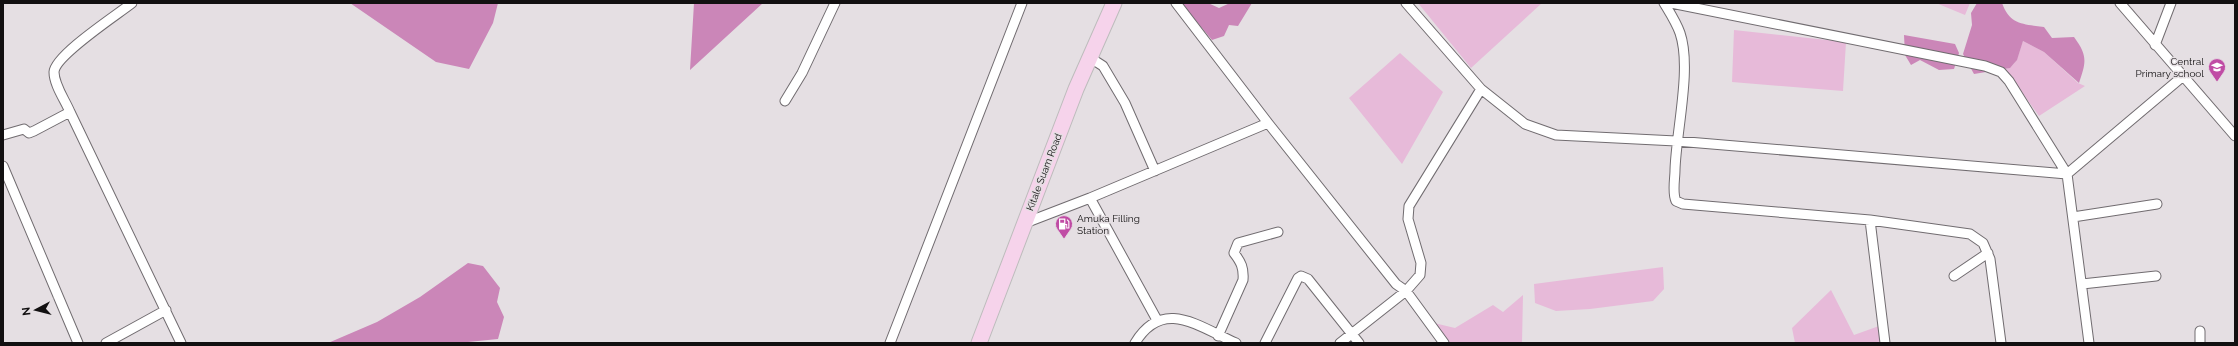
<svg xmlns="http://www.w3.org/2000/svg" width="2238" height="346" viewBox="0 0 2238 346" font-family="Raleway,sans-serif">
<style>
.green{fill:#e7bad9}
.forest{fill:#cb86b8}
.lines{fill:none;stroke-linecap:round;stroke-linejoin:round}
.minor-casing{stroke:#716c70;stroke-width:11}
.trunk-casing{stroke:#bdbcbc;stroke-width:17}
.minor{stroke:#fff;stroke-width:9}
.trunk{stroke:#f6d3eb;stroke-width:15}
.labels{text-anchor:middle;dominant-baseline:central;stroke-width:3;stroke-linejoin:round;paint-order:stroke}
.poi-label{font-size:10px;fill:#121011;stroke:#e5dfe3;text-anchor:end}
.street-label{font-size:10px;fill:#121011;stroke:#e5dfe3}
</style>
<rect width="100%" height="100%" fill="#e5dfe3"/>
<path class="green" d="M 1418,3 L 1542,3 L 1471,68 Z
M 1936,3 L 1970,3 L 1965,15 Z
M 1734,30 L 1846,42 L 1843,91 L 1732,82 Z
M 2023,41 L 2044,52 L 2078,83 L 2085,86 L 2039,116 L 2005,69 C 2018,67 2019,50 2023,41 Z
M 1400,53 L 1443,92 L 1402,164 L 1349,98 Z
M 1663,267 L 1664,289 L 1653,301 L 1590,309 L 1556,311 L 1535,303 L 1534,284 Z
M 1831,290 L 1854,335 L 1879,326 L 1881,343 L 1795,343 L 1792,328 Z
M 1523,295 L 1522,343 L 1449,343 L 1434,323 L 1455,328 L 1493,305 L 1503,312 Z"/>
<path class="forest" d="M 350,3 L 498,3 L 493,23 L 469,69 L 436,62 Z
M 694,3 L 763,3 L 690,70 Z
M 1181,3 L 1208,3 L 1219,8 L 1230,3 L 1252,3 L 1238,26 L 1229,25 L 1224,36 L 1212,40 Z
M 1977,3 L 2002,3 C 2010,25 2023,24 2044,27 L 2052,38 L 2074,37 C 2088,56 2086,62 2079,83 L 2044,52 L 2023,41 L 2017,60 L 2010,68 L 1974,74 L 1963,54 L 1972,25 L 1971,13 Z
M 1904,35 L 1955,44 L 1959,53 L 1954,69 L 1939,70 L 1920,60 L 1911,65 L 1905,55 Z
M 468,263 L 483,266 L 500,288 L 497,302 L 504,317 L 498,339 L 458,343 L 328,343 L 377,322 L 420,297 Z"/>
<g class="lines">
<g class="minor-casing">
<path id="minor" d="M 132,3 C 117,15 55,55 54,72 C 54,85 65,100 70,112 L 181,343
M 1176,3 L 1268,123 L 1396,284 L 1406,291 L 1444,343
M 1406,3 L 1481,89 L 1525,124 L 1556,135 L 1676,141 L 2067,174 L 2182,77
M 1664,3 C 1670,13 1676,22 1680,33 C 1692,68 1676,132 1675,170 C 1675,179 1672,193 1676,201 L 1683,204 L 1870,220 L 1885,343
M 1671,3 L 1985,66 L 2001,72 L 2009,81 L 2067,174 L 2089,343
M 2120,3 L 2235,136
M 2155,45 L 2171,3
M 1089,57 L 1103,66 L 1125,103 L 1155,171
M 785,101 L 802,73 L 835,3
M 3,135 L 24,129 L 29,133 L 34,131 L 70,112
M 3,166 L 78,343
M 1090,198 L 1157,320
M 2073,217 L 2157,204
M 1870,220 L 1970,234 L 1983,243 L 1990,259 L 2001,343
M 1025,223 L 1090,198 L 1268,123
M 1954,276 L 1988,253
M 2082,284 L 2156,276
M 1218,336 L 1243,280 C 1244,268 1241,262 1234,253 L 1238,243 L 1278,232
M 106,343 L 166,310
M 890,343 L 1022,3
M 1135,343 C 1163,297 1199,327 1236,343
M 1265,343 L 1298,278 L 1301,276 L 1308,279 L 1359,343
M 1340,343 L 1406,291 L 1420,275 L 1421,263 L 1408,219 L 1409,206 L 1481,89
M 2200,343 L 2200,331"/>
</g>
<g class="trunk-casing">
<path id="trunk" d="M 979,343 L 1076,89 L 1114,3"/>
</g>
<use href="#minor" class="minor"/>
<use href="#trunk" class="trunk"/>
</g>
<defs>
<g id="school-pin" transform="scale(0.9)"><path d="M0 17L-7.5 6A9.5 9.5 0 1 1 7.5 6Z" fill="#c04ca5" stroke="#e5dfe3"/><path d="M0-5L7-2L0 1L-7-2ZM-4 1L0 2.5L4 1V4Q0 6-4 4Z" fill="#fff"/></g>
<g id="fuel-pin" transform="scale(0.9)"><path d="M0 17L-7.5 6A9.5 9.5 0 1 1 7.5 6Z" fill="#c04ca5" stroke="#e5dfe3"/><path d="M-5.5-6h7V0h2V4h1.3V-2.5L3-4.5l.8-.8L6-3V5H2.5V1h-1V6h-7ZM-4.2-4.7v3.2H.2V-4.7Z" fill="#fff"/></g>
</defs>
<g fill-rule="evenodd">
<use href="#school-pin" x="2217" y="67"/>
<use href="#fuel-pin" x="1064" y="224"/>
</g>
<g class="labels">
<g class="poi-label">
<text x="2204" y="61">Central<tspan x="2204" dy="12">Primary school</tspan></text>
<text x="1077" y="218" text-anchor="start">Amuka Filling<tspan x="1077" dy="12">Station</tspan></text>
</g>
<g class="street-label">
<text transform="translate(1044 172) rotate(-69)">Kitale Suam Road</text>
</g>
</g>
<rect width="2238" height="346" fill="none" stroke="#121011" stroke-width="8"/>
<g transform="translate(36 310) rotate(263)" stroke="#e5dfe3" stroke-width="3" paint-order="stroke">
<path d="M0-3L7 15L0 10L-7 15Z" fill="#121011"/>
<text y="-6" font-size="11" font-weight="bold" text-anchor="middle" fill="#121011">N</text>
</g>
</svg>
